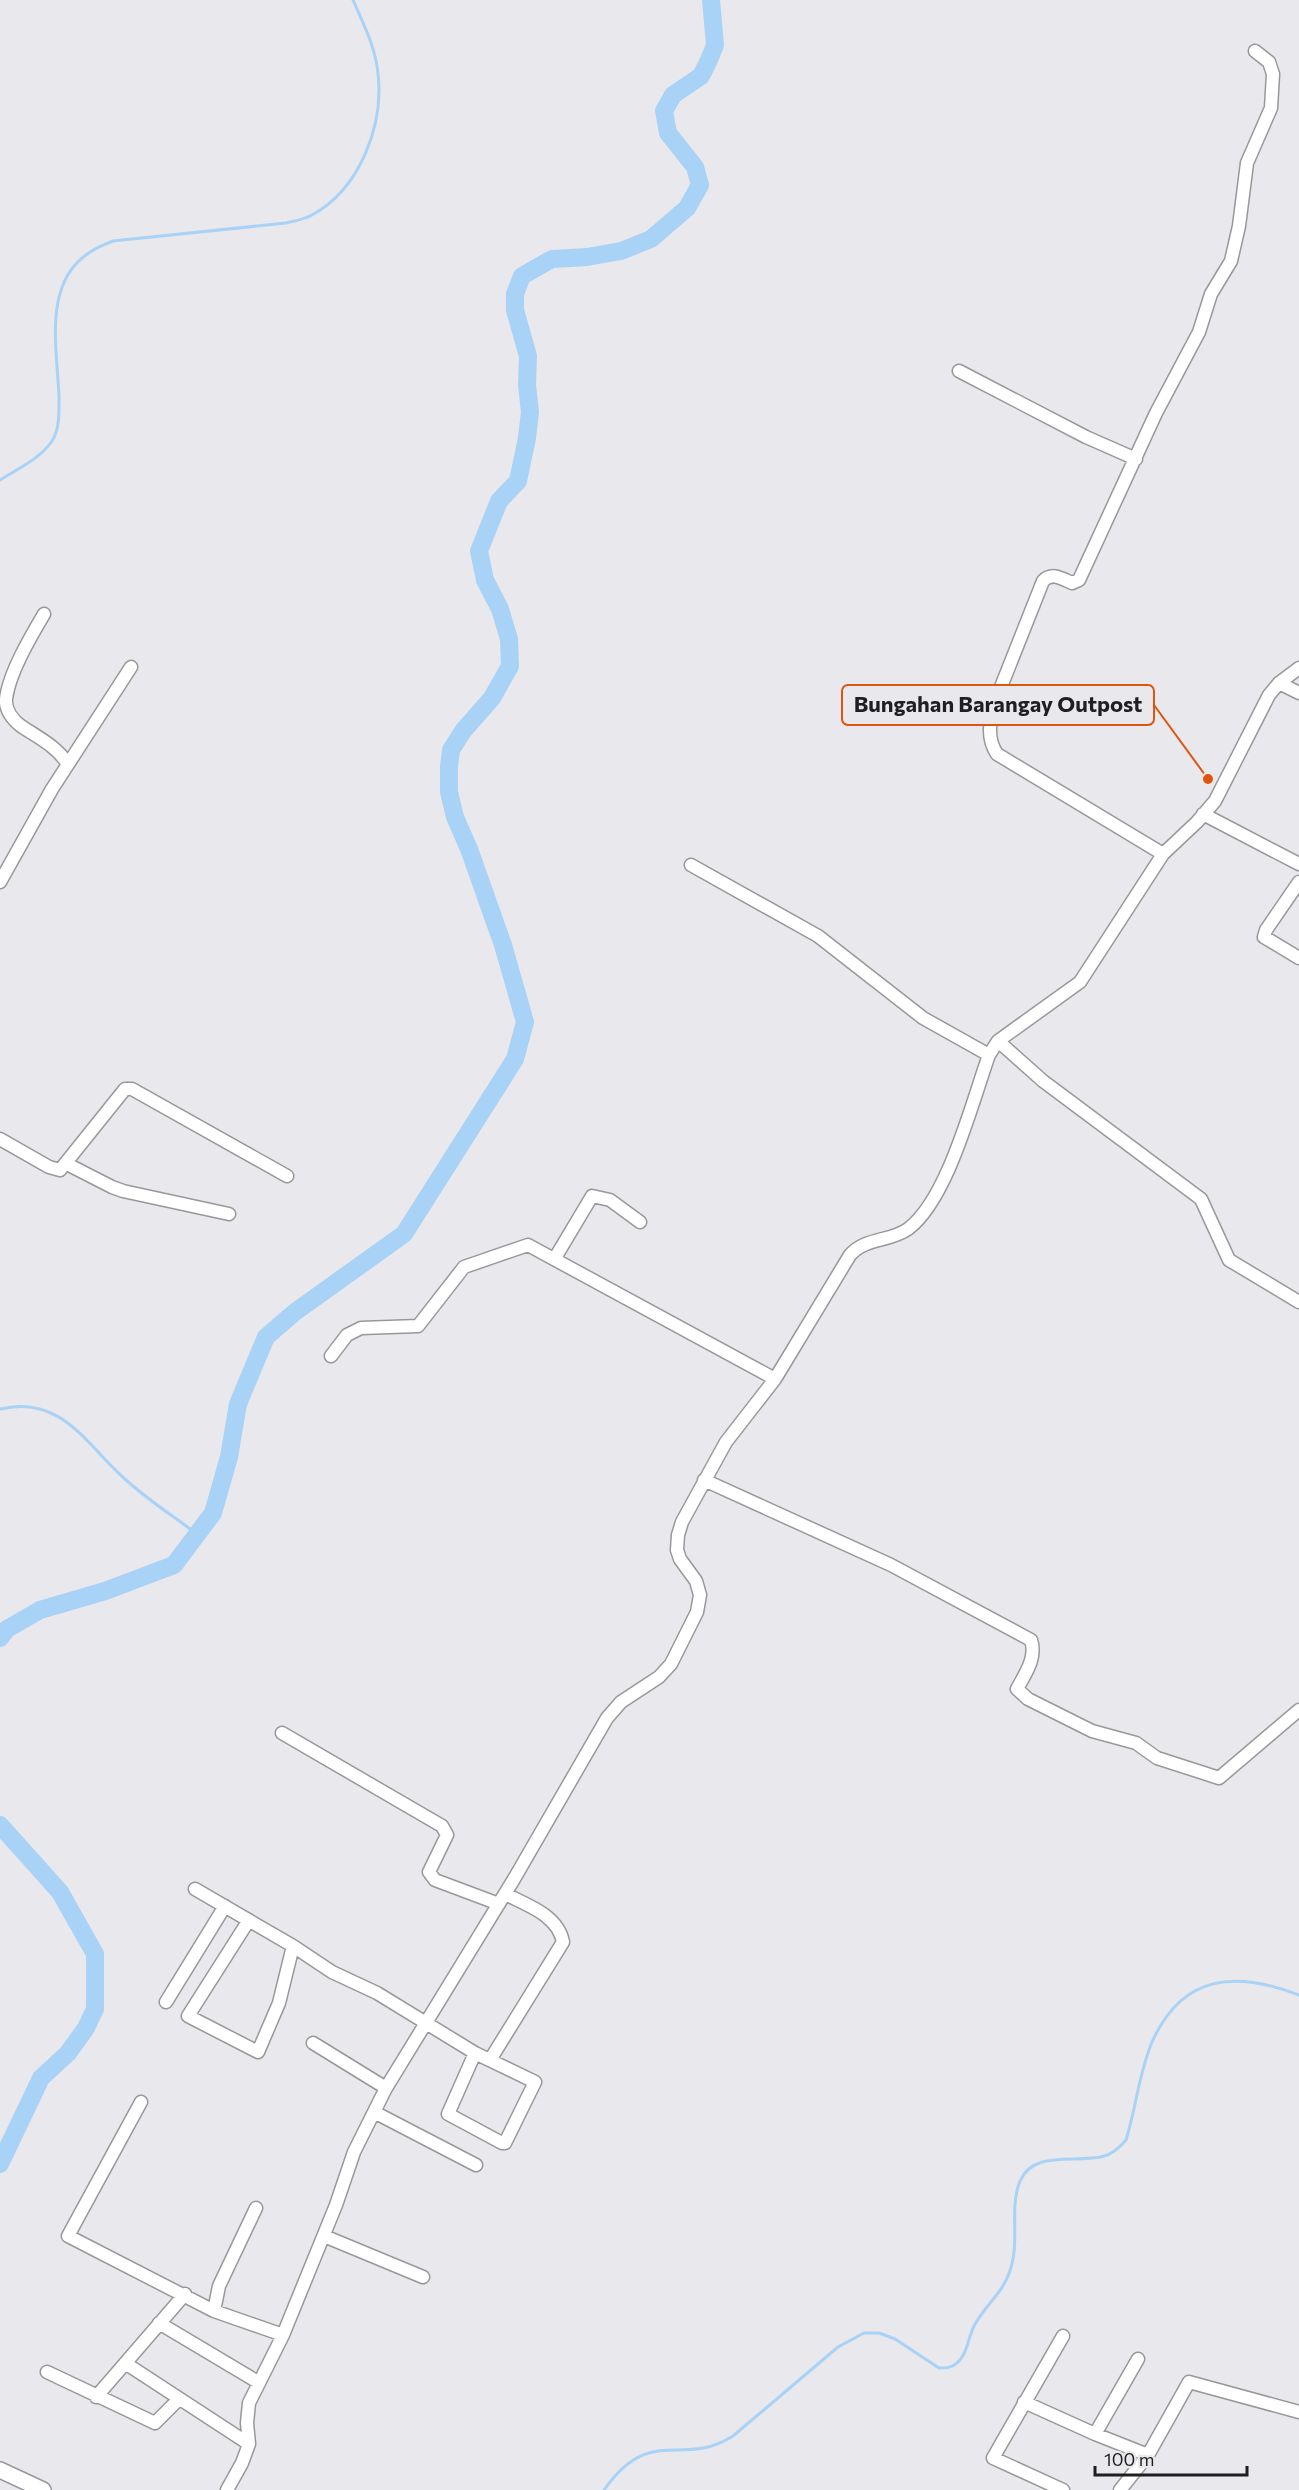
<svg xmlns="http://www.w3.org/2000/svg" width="1299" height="2490" viewBox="0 0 1299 2490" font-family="Commissioner,sans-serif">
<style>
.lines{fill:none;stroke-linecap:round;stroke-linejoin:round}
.stream{stroke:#a9d2f7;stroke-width:3}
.river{stroke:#a9d2f7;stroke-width:18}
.minor-casing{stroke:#98989b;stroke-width:15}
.tertiary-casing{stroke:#98989b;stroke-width:18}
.minor{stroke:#fff;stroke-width:12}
.tertiary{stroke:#fff;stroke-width:15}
.leader{fill:none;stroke:#de560d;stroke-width:2}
.callout-dot{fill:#de560d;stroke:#e9e8ec;stroke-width:2}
.callout{fill:#e9e8ec;stroke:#de560d;stroke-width:2}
.callout-label{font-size:22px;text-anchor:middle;font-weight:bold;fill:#1f1f21}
</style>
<rect width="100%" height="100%" fill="#e9e8ec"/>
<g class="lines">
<path class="stream" d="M 0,480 C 17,469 40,459 52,441 C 60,429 59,410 59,396 C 57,348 42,280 92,251 C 98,247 106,244 113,241 L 286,223 C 295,221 305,219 312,215 C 360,189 384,125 378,74 C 376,48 363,23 353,0
M 0,1409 C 62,1394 87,1446 126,1480 C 148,1500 173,1516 197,1534
M 604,2490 C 651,2423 681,2469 733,2436 L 838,2347 L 864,2333 L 879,2333 L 895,2339 L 939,2368 C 945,2368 952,2368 957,2363 C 967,2355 968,2338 974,2326 C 988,2300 1007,2292 1013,2259 C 1018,2234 1010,2206 1020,2181 C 1034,2149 1077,2164 1104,2156 C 1113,2154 1120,2147 1126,2140 C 1136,2108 1139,2073 1152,2042 C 1183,1973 1237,1971 1299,1995"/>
<path class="river" d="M 0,1638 L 7,1629 L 40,1610 L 105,1591 L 174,1565 L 213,1513 L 229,1457 L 238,1404 L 266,1337 L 295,1312 L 404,1234 L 515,1059 L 525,1022 L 503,945 L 469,849 L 455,817 L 449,792 L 449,767 L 451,750 L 463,731 L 492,698 L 510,666 L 509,639 L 500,609 L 485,580 L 479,551 L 499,501 L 518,481 L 527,438 L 530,412 L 527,385 L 528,356 L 515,310 L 515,294 L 522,276 L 552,259 L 587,257 L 621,251 L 651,239 L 687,208 L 700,185 L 695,167 L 668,133 L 664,111 L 673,95 L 701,76 L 709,60 L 715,45 L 711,0
M 0,1825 L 60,1892 L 95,1954 L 95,2009 L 86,2028 L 68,2053 L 41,2078 L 0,2164"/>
<g class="minor-casing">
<path id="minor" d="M 959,371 L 1086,437 L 1136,459
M 44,614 C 31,636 9,673 6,699 C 5,710 13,720 21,726 C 39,738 56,746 68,764
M 1279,683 L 1299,693
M 1203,814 L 1299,864
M 1163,854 L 997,754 C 986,738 990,720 995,702 L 1043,581 C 1052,572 1061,578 1072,583 L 1079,580 L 1156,413 L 1199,332 L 1211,294 L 1231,261 L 1239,226 L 1247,163 L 1271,108 L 1273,74 L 1269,62 L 1255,51
M 691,865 L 818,936 L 923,1018 L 989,1055
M 0,882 L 52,789 L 131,667
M 1299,882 L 1266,930 L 1264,937 L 1299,958
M 998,1041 L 1043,1081 L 1201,1199 L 1229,1260 L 1299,1302
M 0,1139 L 49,1167 L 60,1170 L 125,1089 L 132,1089 L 287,1176
M 67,1164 L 112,1187 L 123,1191 L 229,1214
M 555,1258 L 592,1196 L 610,1200 L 640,1222
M 331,1356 L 347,1335 L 361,1328 L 418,1326 L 464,1267 L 528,1245 L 775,1379
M 704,1480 L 891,1565 L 1031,1640 C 1037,1658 1025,1674 1017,1689 L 1028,1699 L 1092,1731 L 1136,1743 L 1157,1758 L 1219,1778 L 1299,1710
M 282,1733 L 442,1826 L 447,1835 L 429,1872 L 435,1880 L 499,1904
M 195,1889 L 293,1946 L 332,1972 L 377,1993 L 475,2053
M 249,1920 L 188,2016 L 258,2052 L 279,2003 L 293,1946
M 166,2002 L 225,1906
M 313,2043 L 386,2088
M 475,2053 L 535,2082 L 505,2143 L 502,2143 L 448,2114 Z
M 490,2060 L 563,1942 C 558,1915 527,1905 505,1894
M 141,2102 L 68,2236 L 214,2311 L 283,2335
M 374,2112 L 476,2165
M 324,2236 L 423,2277
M 214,2311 L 219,2286 L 256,2208
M 159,2323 L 258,2382
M 1063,2336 L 993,2458 L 1063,2490
M 1138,2359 L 1095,2434 L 1148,2455
M 125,2363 L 249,2444
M 47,2372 L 155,2423 L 178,2400
M 96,2397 L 185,2294
M 1024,2402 L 1095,2434
M 227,2490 L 242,2463 L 249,2444 L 247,2423 L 249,2403 L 283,2335 L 336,2205 L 354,2152 L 386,2088 L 514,1879 L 607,1718 L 621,1702 L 659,1677 L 671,1664 L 697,1612 L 700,1595 L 696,1581 L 680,1559 L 677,1550 L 678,1535 L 682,1522 L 726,1442 L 775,1379 L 850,1255 C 866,1237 890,1242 908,1229 C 948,1199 972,1102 989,1055 L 998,1041 L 1080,982 L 1163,854 L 1197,822 L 1215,801 L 1269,695 L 1279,683 L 1299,668
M 1120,2490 L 1148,2455 L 1189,2382 L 1299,2412"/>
</g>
<g class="tertiary-casing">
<path id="tertiary" d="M 0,2470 L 43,2490"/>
</g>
<use href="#minor" class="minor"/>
<use href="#tertiary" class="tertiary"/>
</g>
<path class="leader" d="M1208 779L1154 705"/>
<circle class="callout-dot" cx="1208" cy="779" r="6"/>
<rect class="callout" x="842" y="685" width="312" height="40" rx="6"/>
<g class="callout-label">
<text x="998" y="712">Bungahan Barangay Outpost</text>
</g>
<path d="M1095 2466v9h152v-9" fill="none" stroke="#1f1f21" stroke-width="3"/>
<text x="1104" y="2466" font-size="18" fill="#1f1f21" stroke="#e9e8ec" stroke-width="4.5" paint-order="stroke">100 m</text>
</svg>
